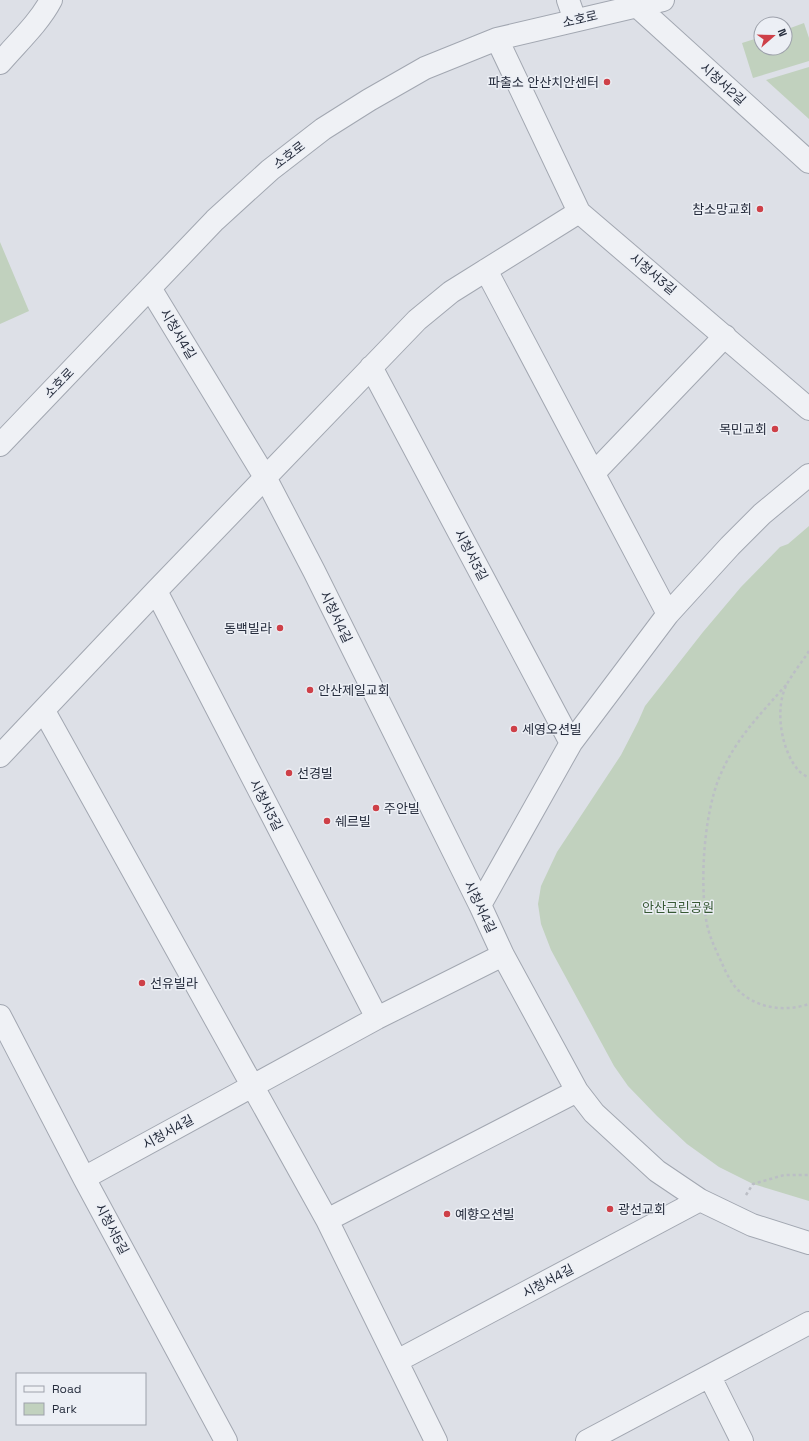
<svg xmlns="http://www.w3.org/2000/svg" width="809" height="1441" viewBox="0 0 809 1441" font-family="'Space Grotesk','Noto Sans KR',sans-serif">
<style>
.green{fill:#c1d1be}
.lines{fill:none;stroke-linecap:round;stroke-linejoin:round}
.minor-casing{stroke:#a2a7b1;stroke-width:24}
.path{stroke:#bbbec5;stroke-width:2.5;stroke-dasharray:3 3;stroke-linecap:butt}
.minor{stroke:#eff1f5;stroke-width:22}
.poi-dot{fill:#ce4048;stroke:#eceff5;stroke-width:1.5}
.labels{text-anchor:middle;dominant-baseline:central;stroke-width:3;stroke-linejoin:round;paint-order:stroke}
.street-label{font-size:13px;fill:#262d3d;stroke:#eceff5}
.poi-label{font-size:13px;fill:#262d3d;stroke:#eceff5;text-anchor:start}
.park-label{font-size:13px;fill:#375934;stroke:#eceff5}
</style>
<rect width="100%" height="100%" fill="#dde0e7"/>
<path class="green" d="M 804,23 L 809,38 L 809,61 L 753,78 L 742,43 L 761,37 L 761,48 L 785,48 L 785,30 Z
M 809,67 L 809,119 L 766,80 Z
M 0,242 L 29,311 L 0,324 Z
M 809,526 L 809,1201 L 753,1184 L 719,1167 L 687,1144 L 657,1116 L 628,1086 L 614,1066 L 551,950 L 541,924 L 538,904 L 541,886 L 557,852 L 621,755 L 638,722 L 645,706 L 703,632 L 741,587 L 780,547 L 788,544 Z"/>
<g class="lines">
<g class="minor-casing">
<path id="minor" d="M 568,0 L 575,20
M 637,6 L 809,162
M 497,39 L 579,212
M 0,63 C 17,43 39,23 51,0
M 486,270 L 668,614
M 150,288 L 265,477 L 314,571 L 480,905 L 503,955 L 577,1091 L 594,1113 L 657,1171 L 700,1200 L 752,1225 L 809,1243
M 371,367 L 571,743
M 0,445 L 215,220 L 270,170 L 323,129 L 369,100 L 425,68 L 497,39 L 663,0
M 594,473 L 725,336
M 156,591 L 377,1018
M 44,711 L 327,1220 L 436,1441
M 0,756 L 156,591 L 417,320 L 451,292 L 579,212 L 809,409
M 480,905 L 571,743 L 668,614 L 730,546 L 762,514 L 809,475
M 0,1016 L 84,1178 L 226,1441
M 84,1178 L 377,1018 L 503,955
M 327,1220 L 577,1091
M 397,1361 L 700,1200
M 710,1377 L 742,1441
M 587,1441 L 809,1323"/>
</g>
<path class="path" d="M 809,651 C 802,662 793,673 787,684 C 774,708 781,751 799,771 C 802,774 806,776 809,778
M 786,685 C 759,716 735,739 719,778 C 704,816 700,879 706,919 C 708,933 714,946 720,959 C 725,970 730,982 738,990 C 757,1009 785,1012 809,1004
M 746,1195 L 753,1184 L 784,1175 L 809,1175"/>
<use href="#minor" class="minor"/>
</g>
<g class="poi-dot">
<circle cx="607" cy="82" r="4"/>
<circle cx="760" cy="209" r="4"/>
<circle cx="775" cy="429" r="4"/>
<circle cx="280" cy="628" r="4"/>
<circle cx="310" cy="690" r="4"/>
<circle cx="514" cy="729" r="4"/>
<circle cx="289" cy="773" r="4"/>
<circle cx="376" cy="808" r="4"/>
<circle cx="327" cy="821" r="4"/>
<circle cx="142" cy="983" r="4"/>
<circle cx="610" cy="1209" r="4"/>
<circle cx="447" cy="1214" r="4"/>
</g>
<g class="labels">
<g class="street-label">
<text transform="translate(580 19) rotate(-13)">소호로</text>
<text transform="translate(723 84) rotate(42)">시청서2길</text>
<text transform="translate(289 155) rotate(-37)">소호로</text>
<text transform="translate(653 274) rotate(40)">시청서3길</text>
<text transform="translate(178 334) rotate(59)">시청서4길</text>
<text transform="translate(59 383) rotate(-46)">소호로</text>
<text transform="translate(471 555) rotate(62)">시청서3길</text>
<text transform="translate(336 617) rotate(64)">시청서4길</text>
<text transform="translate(266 805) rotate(63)">시청서3길</text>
<text transform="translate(480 907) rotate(64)">시청서4길</text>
<text transform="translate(168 1132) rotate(-29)">시청서4길</text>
<text transform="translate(112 1229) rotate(62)">시청서5길</text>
<text transform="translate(548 1281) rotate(-28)">시청서4길</text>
</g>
<g class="poi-label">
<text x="599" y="82" text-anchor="end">파출소 안산치안센터</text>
<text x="752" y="209" text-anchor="end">참소망교회</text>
<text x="767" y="429" text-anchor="end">목민교회</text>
<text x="272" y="628" text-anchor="end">동백빌라</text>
<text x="318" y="690">안산제일교회</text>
<text x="522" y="729">세영오션빌</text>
<text x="297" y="773">선경빌</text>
<text x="384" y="808">주안빌</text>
<text x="335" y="821">쉐르빌</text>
<text x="150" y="983">선유빌라</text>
<text x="618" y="1209">광선교회</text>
<text x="455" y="1214">예향오션빌</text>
</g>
<g class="park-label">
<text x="678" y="907">안산근린공원</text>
</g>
</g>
<rect x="16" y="1373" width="130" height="52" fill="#eceff5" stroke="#9da1ab"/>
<rect x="24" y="1386" width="20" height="6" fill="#eff1f5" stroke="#9da1ab"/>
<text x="52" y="1393" font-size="12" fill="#262d3d">Road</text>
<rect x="24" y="1403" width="20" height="12" fill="#c1d1be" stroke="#9da1ab"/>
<text x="52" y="1413" font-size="12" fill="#262d3d">Park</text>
<g transform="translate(773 36) rotate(70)"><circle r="19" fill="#eceff5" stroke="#9da1ab"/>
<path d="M0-3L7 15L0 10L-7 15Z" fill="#ce4048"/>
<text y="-6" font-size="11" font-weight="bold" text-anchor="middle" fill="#262d3d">N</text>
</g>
</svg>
